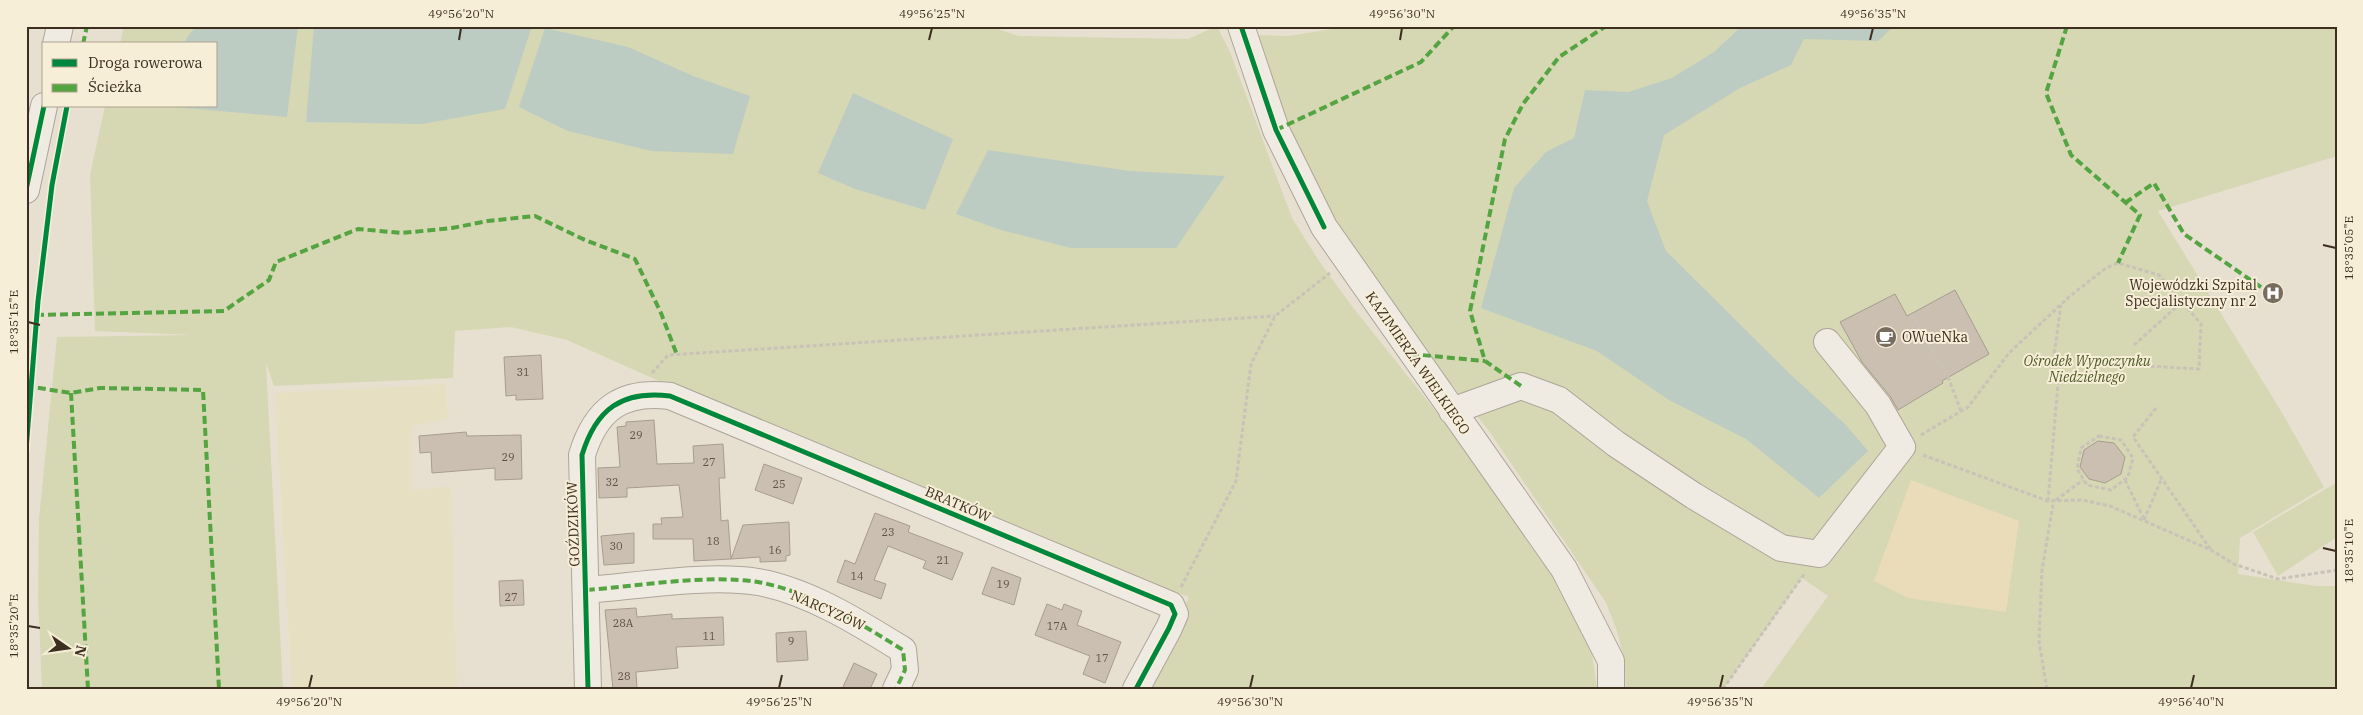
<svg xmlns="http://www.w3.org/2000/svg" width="2363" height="715" viewBox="0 0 2363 715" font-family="'IBM Plex Serif',serif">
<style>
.farmland{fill:#e6dfc2}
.green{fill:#d6d7b3}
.sand{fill:#eadcb9}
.water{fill:#bcccc2}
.building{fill:#cbbfb2;stroke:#a89c90}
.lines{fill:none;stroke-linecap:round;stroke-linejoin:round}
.minor-casing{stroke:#ada599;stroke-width:28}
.path{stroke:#c8c2b9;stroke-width:3;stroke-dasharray:4 2.5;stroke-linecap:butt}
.minor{stroke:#efebe3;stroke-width:26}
.quiet{stroke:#54a441;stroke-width:4;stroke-dasharray:8 4;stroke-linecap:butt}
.cycleway-casing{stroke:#f7eed8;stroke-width:8}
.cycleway{stroke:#00873e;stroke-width:5}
.ticks{fill:none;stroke:#3d2e20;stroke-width:2}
.labels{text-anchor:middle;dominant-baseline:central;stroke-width:4;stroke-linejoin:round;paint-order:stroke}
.number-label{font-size:11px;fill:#605244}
.poi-label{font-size:14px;fill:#3d2e20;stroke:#f7eed8;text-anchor:end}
.park-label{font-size:14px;font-style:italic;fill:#4d5a26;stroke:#f7eed8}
.street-label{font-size:14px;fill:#3d2e20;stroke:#f7eed8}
.neatline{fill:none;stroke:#3d2e20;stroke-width:2}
.ticks-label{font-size:12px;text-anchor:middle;fill:#3d2e20}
</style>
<rect width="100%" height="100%" fill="#e7e0d1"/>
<path class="farmland" d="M 446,384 L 448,419 L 412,426 L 412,490 L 451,486 L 457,689 L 292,689 L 275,393 Z"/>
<path class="green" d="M 124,26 L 989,26 L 1019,36 L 1188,39 L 1217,26 L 1230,52 L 1292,218 L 1319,261 L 1351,305 L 1466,449 L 1579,615 L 1590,640 L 1597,689 L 1143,689 L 1189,597 L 787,438 L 567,340 L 511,327 L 455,331 L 453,378 L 274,386 L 266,363 L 283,689 L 42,689 L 38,597 L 39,519 L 57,337 L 195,335 L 95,331 L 90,175 L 105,106 L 216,106 L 216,44 L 120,44 Z
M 1352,26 L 2337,26 L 2337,156 L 2158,211 L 2281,411 L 2324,487 L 2240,538 L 2238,574 L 2316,586 L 2337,586 L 2337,689 L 1761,689 L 1828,596 L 1802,578 L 1723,689 L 1626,689 C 1625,654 1619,632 1605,601 L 1489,431 L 1416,340 L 1344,245 L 1293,140 L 1256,35 L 1288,36 Z
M 2336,483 L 2337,537 L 2278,576 L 2253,532 Z"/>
<path class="sand" d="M 1911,480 L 2019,521 L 2006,612 L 1908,598 L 1874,581 Z"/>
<path class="water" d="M 197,26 L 298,26 L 287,117 L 163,106 L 216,106 L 216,44 L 184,44 L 188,36 Z
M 314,26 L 532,26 L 505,109 L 422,124 L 306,122 Z
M 1742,26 L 1894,26 L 1878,41 L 1804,39 L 1791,65 L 1740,88 L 1664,135 L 1647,201 L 1666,251 L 1790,374 L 1846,425 L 1868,451 L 1819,498 L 1746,439 L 1669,400 L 1597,351 L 1481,308 L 1514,188 L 1546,152 L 1574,138 L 1585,90 L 1628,92 L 1672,78 L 1714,52 Z
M 545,28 L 628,47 L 693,76 L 750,96 L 733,154 L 652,151 L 568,131 L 519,107 Z
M 853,93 L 953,139 L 925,210 L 855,189 L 818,173 Z
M 988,150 L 1130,171 L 1225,176 L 1176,248 L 1071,248 L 1001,230 L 956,214 Z"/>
<path class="building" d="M 1955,290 L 1989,354 L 1942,381 L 1943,383 L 1898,410 L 1890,396 L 1862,362 L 1840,322 L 1895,294 L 1907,316 Z
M 541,355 L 543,399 L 516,400 L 516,395 L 506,396 L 504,357 Z
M 654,420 L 657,464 L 694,463 L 693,446 L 723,444 L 725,478 L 719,478 L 721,521 L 728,520 L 731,559 L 694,561 L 693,539 L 653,539 L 653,524 L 662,524 L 661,518 L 683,517 L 679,485 L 627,488 L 627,497 L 599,498 L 598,468 L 620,467 L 617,427 L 626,426 L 626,422 Z
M 466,432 L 467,436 L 521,435 L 522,479 L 495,480 L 495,468 L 432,473 L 431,452 L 420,453 L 419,436 Z
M 2098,441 L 2114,443 L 2125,457 L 2121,474 L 2105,483 L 2089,479 L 2080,467 L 2084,450 Z
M 764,464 L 802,478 L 793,504 L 755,490 Z
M 875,513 L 910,526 L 908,532 L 963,553 L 952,580 L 923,568 L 926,561 L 888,546 L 874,580 L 886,584 L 881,599 L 837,582 L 845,560 L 855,564 Z
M 789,522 L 790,555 L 786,556 L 786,561 L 760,562 L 760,557 L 731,559 L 743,525 Z
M 634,533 L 634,563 L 604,565 L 601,536 Z
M 992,567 L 1021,578 L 1014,605 L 982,594 Z
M 523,580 L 524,605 L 500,606 L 499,581 Z
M 1047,604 L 1062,610 L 1064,604 L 1082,611 L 1077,625 L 1121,642 L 1105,683 L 1083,674 L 1090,656 L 1035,635 Z
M 636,608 L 637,617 L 672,614 L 672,619 L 723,617 L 724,645 L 676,647 L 678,668 L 636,672 L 637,689 L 613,689 L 605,610 Z
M 806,631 L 808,660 L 777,662 L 776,633 Z
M 854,663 L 877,674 L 870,689 L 842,689 Z"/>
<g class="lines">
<g class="minor-casing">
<path id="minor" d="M 1241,26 L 1276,130 L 1324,227 L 1564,569 L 1611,661 L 1611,689
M 56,44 L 60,26
M 26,190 L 44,106
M 1452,411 L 1521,386 L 1559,400 L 1616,444 L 1694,496 L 1781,548 L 1819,554 L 1902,447 L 1878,405 L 1827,342
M 587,590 C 638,586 708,574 758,582 C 809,591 861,624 903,650 L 905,670 L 896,689
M 588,689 L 582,455 C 596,409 622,390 670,396 L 1171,605 L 1175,614 L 1169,628 L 1136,689"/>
</g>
<path class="path" d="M 1912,315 L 1948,377 L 1961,411
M 2134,345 L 2182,302
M 652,373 L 668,355 L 1275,316
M 2156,408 L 2133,437 L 2211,550
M 1921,435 L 1968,407 L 2009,353 L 2070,296 L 2106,268 L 2118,263 L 2159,275 L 2201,324 L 2199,369 L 2147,366
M 2099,436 L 2121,440 L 2133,458 L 2128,477 L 2111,490 L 2087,485 L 2077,469 L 2081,448 Z
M 1923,455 L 2048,501 L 2082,500 L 2110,506 L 2211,550 L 2234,564 L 2278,579 L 2337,570
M 2125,480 L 2144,519
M 2056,500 L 2083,480
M 2048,501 L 2058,384 L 2052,370 L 2061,305
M 2144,520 L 2161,480
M 1181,587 L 1236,481 L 1251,364 L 1275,316 L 1330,273
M 1723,689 L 1805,573
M 2047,689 L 2039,642 L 2042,570 L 2054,499"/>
<use href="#minor" class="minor"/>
<path class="quiet" d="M 2067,26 L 2046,93 L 2071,155 L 2140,215 L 2118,263
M 83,44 L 87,26
M 1276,130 L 1421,62 L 1454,26
M 2125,203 L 2154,183 L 2184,234 L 2284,303
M 36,315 L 224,311 L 269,280 L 276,262 L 358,229 L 402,233 L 452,228 L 488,221 L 535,216 L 585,240 L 635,259 L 661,313 L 677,355
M 1411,354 L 1485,361
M 26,386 L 71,393 L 100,388 L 203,390 L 219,689
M 1521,386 L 1485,361 L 1470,311 L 1505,139 L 1523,104 L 1559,57 L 1606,26
M 71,393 L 88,689
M 587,590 C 638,586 708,574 758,582 C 809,591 861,624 903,650 L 905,670 L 896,689"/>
<g class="cycleway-casing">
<path id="cycleway" d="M 1241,26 L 1276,130 L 1324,227
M 26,190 L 44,106
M 26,450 L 38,301 L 52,185 L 67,106
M 588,689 L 582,455 C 596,409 622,390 670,396 L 1171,605 L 1175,614 L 1169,628 L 1136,689"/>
</g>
<use href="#cycleway" class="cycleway"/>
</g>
<path class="ticks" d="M 459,40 L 461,28M 929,40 L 932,28M 1400,40 L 1402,28M 1870,40 L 1873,28M 2323,245 L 2336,248M 28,322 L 40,325M 2323,548 L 2336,551M 28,626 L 40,628M 309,688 L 312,675M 779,688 L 782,675M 1250,688 L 1253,675M 1720,688 L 1723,675M 2191,688 L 2194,675"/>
<defs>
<g id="hospital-disc" transform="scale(1.125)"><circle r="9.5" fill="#786c5e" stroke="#f7eed8"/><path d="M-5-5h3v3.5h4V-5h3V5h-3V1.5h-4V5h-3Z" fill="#fff"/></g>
<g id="cafe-disc" transform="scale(1.125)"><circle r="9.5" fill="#786c5e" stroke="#f7eed8"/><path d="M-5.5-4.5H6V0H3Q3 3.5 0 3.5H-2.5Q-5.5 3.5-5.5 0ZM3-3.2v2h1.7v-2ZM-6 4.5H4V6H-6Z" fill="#fff"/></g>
</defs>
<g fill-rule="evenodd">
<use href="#hospital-disc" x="2273" y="293"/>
<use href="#cafe-disc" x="1886" y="337"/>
</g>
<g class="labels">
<g class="number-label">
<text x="523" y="372">31</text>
<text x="636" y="435">29</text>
<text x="508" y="457">29</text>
<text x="709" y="462">27</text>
<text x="612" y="482">32</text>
<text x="779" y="484">25</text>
<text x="888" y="532">23</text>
<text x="713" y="541">18</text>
<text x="616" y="546">30</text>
<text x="775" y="550">16</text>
<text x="943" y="560">21</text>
<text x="857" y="576">14</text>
<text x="1003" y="584">19</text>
<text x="511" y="597">27</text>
<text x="623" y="623">28A</text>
<text x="1057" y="626">17A</text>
<text x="709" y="636">11</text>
<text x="791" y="641">9</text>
<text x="1102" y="658">17</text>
<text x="624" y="676">28</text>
</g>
<g class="poi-label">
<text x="2257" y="285">Wojewódzki Szpital<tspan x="2257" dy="16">Specjalistyczny nr 2</tspan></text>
<text x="1902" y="337" text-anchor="start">OWueNka</text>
</g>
<g class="park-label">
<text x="2087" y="361">Ośrodek Wypoczynku<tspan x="2087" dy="16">Niedzielnego</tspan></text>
</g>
<g class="street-label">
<text transform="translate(1418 363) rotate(55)">KAZIMIERZA WIELKIEGO</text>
<text transform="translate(958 504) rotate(23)">BRATKÓW</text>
<text transform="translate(573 524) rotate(-92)">GOŹDZIKÓW</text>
<text transform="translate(828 610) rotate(24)">NARCYZÓW</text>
</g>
</g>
<rect width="2363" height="715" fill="none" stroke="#f7eed8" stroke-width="55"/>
<rect x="42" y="42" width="175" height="65" fill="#f7eed8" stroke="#ada18e"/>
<rect x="52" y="59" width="25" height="8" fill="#00873e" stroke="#ada18e"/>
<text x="88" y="68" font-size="15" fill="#3d2e20">Droga rowerowa</text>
<rect x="52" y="84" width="25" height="8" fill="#54a441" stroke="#ada18e"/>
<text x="88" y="92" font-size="15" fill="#3d2e20">Ścieżka</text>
<g transform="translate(68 648) rotate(103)" stroke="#f7eed8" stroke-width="4" paint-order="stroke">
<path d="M0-4L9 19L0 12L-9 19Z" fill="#3d2e20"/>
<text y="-8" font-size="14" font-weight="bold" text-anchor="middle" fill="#3d2e20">N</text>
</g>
<rect x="28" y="28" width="2308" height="660" class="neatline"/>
<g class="ticks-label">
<text x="461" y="18">49°56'20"N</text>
<text x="932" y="18">49°56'25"N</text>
<text x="1402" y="18">49°56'30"N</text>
<text x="1873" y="18">49°56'35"N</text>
<text transform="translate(2349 248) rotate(-90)" y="4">18°35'05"E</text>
<text transform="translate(14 322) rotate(-90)" y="4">18°35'15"E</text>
<text transform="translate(2349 551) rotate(-90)" y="4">18°35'10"E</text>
<text transform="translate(14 626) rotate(-90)" y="4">18°35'20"E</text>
<text x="309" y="706">49°56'20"N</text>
<text x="779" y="706">49°56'25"N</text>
<text x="1250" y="706">49°56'30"N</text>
<text x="1720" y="706">49°56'35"N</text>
<text x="2191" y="706">49°56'40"N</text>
</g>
</svg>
